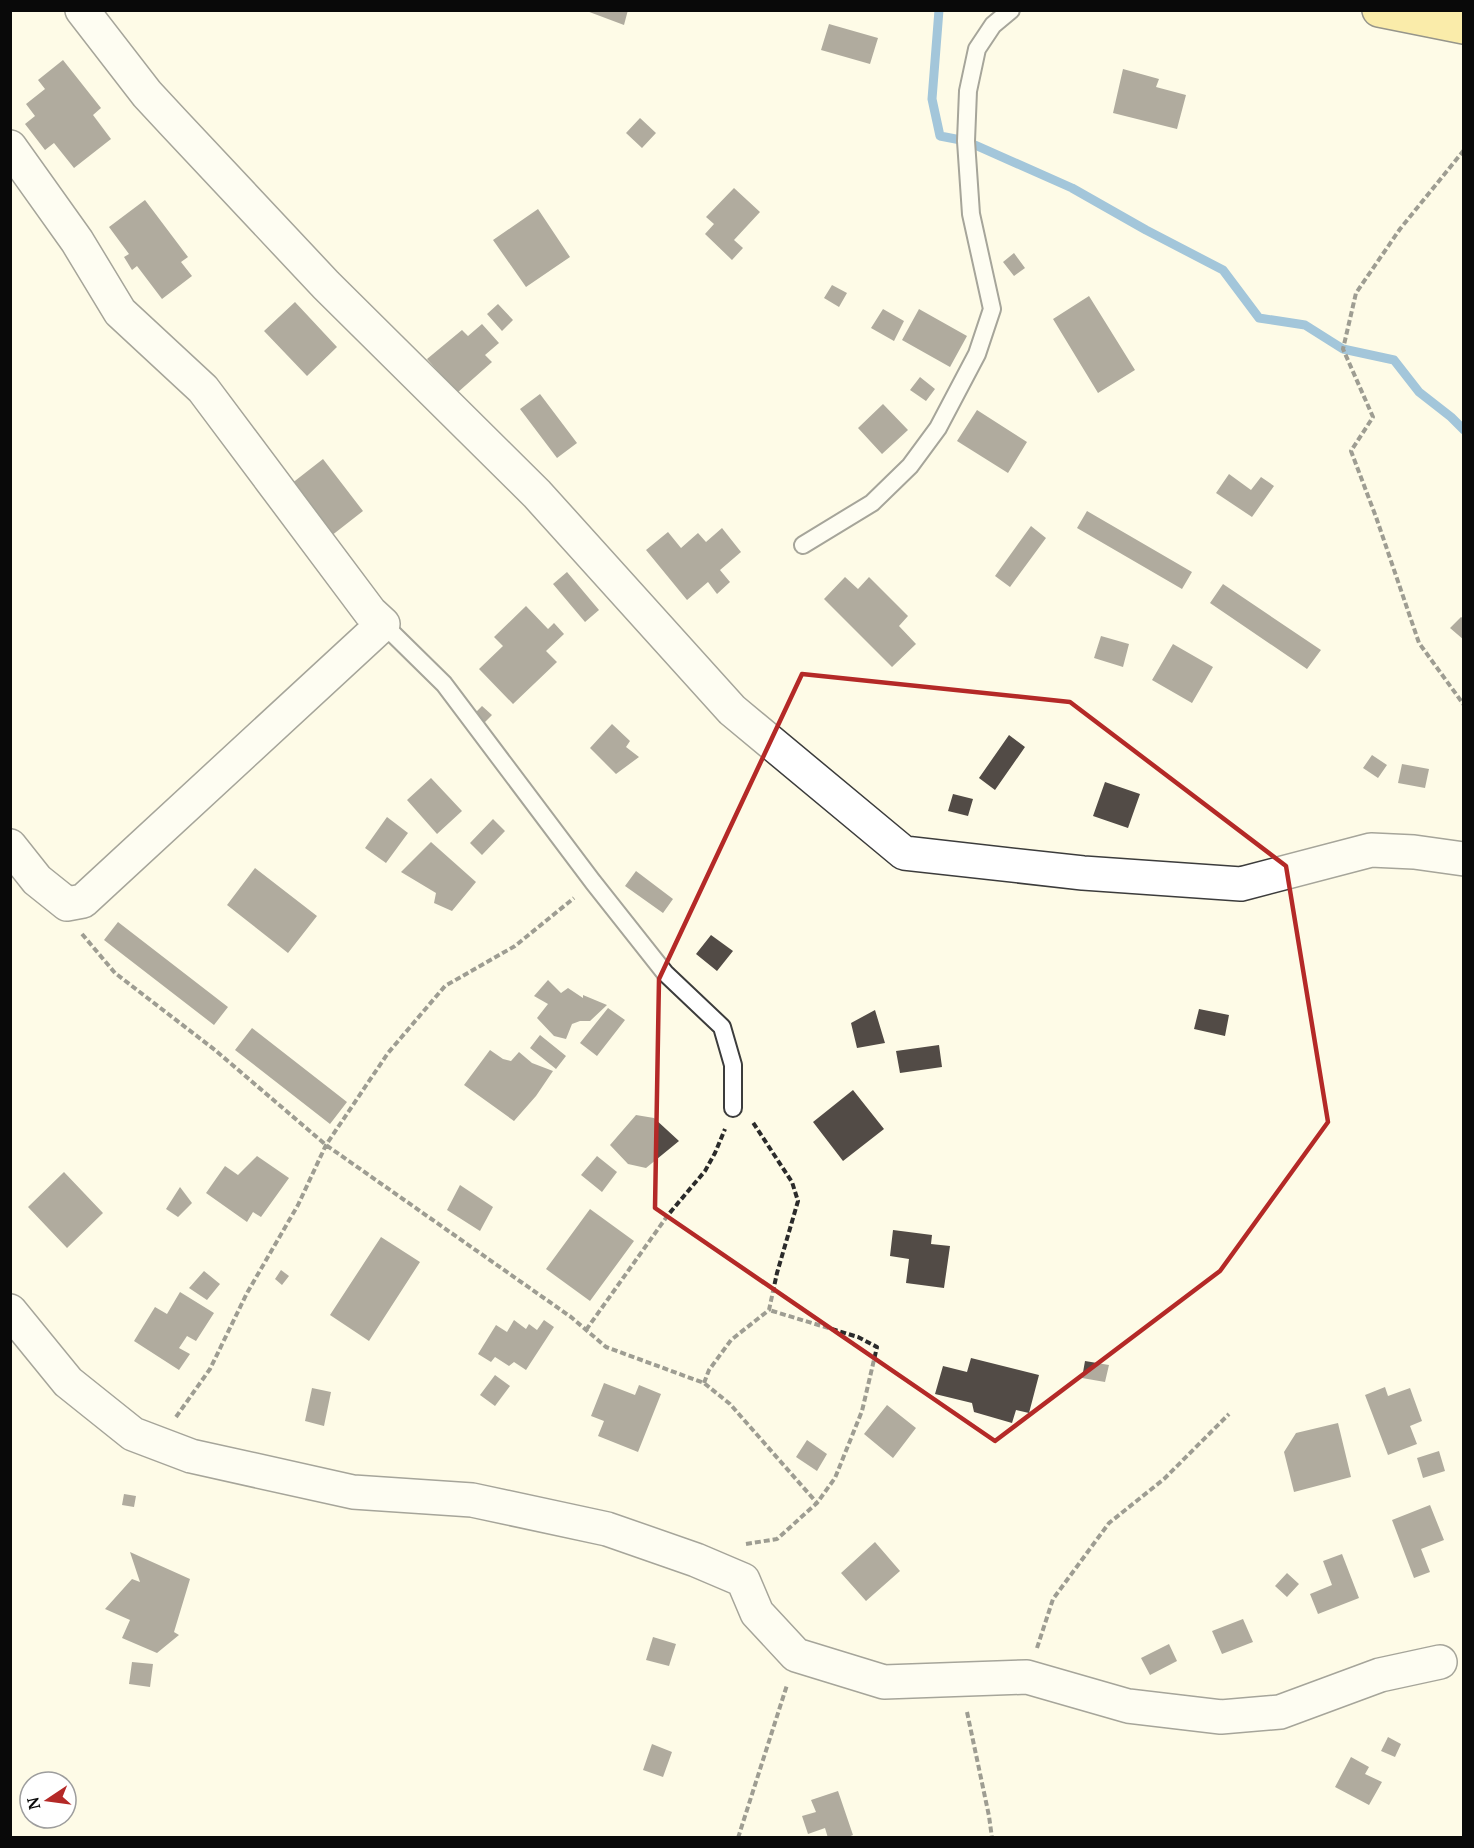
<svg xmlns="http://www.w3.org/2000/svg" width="1474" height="1848" viewBox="0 0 1474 1848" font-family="'PT Serif',serif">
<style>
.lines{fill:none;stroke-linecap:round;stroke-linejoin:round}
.stream{stroke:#3685c9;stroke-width:9}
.building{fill:#524b46}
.service-casing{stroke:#3c3c3c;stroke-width:20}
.minor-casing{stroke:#3c3c3c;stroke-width:36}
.primary-casing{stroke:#1a1a1a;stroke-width:36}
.path{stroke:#2b2b2b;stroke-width:4;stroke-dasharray:6 3;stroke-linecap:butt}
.service{stroke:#fff;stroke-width:16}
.minor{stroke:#fff;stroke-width:33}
.primary{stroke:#f5da60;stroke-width:33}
.marked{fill:none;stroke:#b42927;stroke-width:4.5;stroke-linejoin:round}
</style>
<rect width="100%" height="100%" fill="#fefbe7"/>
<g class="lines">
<path class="stream" d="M 939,10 L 932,99 L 940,136 L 966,141 L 1072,188 L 1146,230 L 1223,270 L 1259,318 L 1305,325 L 1343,349 L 1394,360 L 1419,392 L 1451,417 L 1464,430"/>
</g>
<path class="building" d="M 584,10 L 628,10 L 624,25 Z
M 829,24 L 878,38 L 870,64 L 821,50 Z
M 63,60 L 101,108 L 93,115 L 111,139 L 74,168 L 54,143 L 45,150 L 25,124 L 35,116 L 26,104 L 45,89 L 38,80 Z
M 1123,69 L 1159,79 L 1156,87 L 1186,95 L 1177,129 L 1113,113 Z
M 640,118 L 656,133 L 642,148 L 626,133 Z
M 734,188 L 760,212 L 734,240 L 743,248 L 732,260 L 705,234 L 714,224 L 706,217 Z
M 145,200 L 188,257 L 181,262 L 192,276 L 162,299 L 137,266 L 132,270 L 124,257 L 129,254 L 109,227 Z
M 538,209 L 570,257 L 526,287 L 493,240 Z
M 1014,253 L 1025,268 L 1014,276 L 1003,262 Z
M 832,285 L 847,293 L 839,307 L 824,298 Z
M 1089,296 L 1135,370 L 1098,393 L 1053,319 Z
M 295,302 L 337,347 L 307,376 L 264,331 Z
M 498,304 L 513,320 L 502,331 L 487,314 Z
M 883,309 L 904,321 L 894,341 L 871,328 Z
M 919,309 L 967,336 L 950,367 L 902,340 Z
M 482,324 L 499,343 L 485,355 L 492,362 L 457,393 L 427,359 L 462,330 L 468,336 Z
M 920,377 L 935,389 L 926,401 L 910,390 Z
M 540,394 L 577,443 L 557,458 L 520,409 Z
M 883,404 L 908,430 L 882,454 L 858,428 Z
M 977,410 L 1027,442 L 1008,473 L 957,441 Z
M 323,459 L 363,511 L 331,536 L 291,484 Z
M 1229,474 L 1251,490 L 1261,477 L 1274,486 L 1252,517 L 1216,493 Z
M 1087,511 L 1192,572 L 1182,589 L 1077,528 Z
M 1031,526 L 1046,538 L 1010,587 L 995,576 Z
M 722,528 L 741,552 L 720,570 L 730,582 L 717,594 L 708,582 L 687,600 L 646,550 L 668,532 L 681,548 L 698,533 L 706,542 Z
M 567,572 L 599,610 L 585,622 L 553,584 Z
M 845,577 L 858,589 L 869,577 L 908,616 L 899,626 L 916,644 L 892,667 L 824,599 Z
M 1223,584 L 1321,650 L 1307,669 L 1210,603 Z
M 526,606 L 548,629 L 554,623 L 564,634 L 546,651 L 557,662 L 513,704 L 479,669 L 503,646 L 494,637 Z
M 1461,617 L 1464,619 L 1464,640 L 1450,628 Z
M 1101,636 L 1129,644 L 1123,667 L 1094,658 Z
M 1173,644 L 1213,667 L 1192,703 L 1152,680 Z
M 482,706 L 492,715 L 482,725 L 472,716 Z
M 612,724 L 630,741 L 626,747 L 639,757 L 616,774 L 590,748 Z
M 1009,735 L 1025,747 L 995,790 L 979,778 Z
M 1372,755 L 1387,765 L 1378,778 L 1363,768 Z
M 1402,764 L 1429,769 L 1425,788 L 1398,783 Z
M 431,778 L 462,811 L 437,834 L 407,800 Z
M 1105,782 L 1140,794 L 1128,828 L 1093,816 Z
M 953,794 L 973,799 L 968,816 L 948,811 Z
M 387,817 L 408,833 L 386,863 L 365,848 Z
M 493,819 L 505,831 L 482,855 L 470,843 Z
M 431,842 L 476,882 L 452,911 L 434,903 L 436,893 L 401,872 Z
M 255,868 L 317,916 L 288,953 L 227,905 Z
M 636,871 L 673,899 L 663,913 L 625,886 Z
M 118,922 L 228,1007 L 214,1025 L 104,940 Z
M 711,935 L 733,951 L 717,971 L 696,954 Z
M 548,980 L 561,993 L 568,988 L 583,998 L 583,995 L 607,1005 L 590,1021 L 580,1021 L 572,1024 L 566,1039 L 554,1036 L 537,1018 L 548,1004 L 534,996 Z
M 608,1008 L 625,1020 L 597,1056 L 580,1043 Z
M 1199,1009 L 1229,1015 L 1225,1036 L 1194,1029 Z
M 875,1010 L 885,1043 L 857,1048 L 851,1023 Z
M 252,1028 L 347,1102 L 330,1124 L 235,1050 Z
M 540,1035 L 566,1056 L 556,1069 L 530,1048 Z
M 939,1045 L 942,1067 L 900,1073 L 896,1051 Z
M 490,1050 L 503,1059 L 511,1061 L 519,1052 L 532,1063 L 553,1071 L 536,1096 L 514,1121 L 464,1085 Z
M 853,1090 L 884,1129 L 843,1161 L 813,1122 Z
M 636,1115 L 654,1118 L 679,1141 L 646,1168 L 628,1164 L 610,1145 Z
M 257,1156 L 289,1178 L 261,1217 L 253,1212 L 247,1222 L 206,1193 L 225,1166 L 238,1175 Z
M 597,1156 L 617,1172 L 602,1192 L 581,1175 Z
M 64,1172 L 103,1213 L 67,1248 L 28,1207 Z
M 460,1185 L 493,1207 L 480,1231 L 447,1210 Z
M 180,1187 L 192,1203 L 178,1217 L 166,1209 Z
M 590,1209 L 634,1241 L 590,1301 L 546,1269 Z
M 893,1230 L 932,1235 L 931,1244 L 950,1246 L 944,1288 L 906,1283 L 909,1259 L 890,1256 Z
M 381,1237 L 420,1262 L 369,1341 L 330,1315 Z
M 281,1270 L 289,1276 L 282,1285 L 275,1279 Z
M 204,1271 L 220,1284 L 207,1300 L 189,1288 Z
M 180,1292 L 214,1313 L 196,1341 L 187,1336 L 179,1348 L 190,1354 L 179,1370 L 134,1341 L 155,1307 L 167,1314 Z
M 514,1320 L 526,1329 L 529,1324 L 537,1330 L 544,1320 L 554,1327 L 526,1370 L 514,1362 L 509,1366 L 495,1357 L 491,1362 L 478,1354 L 496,1325 L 507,1332 Z
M 971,1358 L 1039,1375 L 1029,1413 L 1016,1410 L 1012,1423 L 974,1412 L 972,1403 L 935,1394 L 943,1366 L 967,1372 Z
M 1085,1361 L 1109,1365 L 1105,1382 L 1082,1378 Z
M 495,1375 L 510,1386 L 495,1406 L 480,1395 Z
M 604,1383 L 635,1395 L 639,1385 L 661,1394 L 638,1452 L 598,1436 L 604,1421 L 591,1416 Z
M 1385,1387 L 1388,1396 L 1410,1388 L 1422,1421 L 1410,1426 L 1417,1444 L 1388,1455 L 1365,1395 Z
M 312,1388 L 331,1392 L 324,1426 L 305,1421 Z
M 887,1405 L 916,1428 L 893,1458 L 864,1434 Z
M 1338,1423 L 1351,1477 L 1294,1492 L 1284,1452 L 1296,1433 Z
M 807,1440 L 827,1454 L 817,1471 L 796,1457 Z
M 1439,1451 L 1445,1471 L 1423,1478 L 1417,1458 Z
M 124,1494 L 136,1496 L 134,1507 L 122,1505 Z
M 1430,1505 L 1444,1540 L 1421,1549 L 1430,1572 L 1414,1578 L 1392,1520 Z
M 875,1542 L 900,1571 L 866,1601 L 841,1573 Z
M 130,1552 L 190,1579 L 174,1632 L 179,1635 L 157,1653 L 122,1638 L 130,1620 L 105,1609 L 132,1579 L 140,1582 Z
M 1342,1554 L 1359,1598 L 1318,1614 L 1310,1594 L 1332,1585 L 1323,1561 Z
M 1287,1573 L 1299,1584 L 1287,1597 L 1275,1586 Z
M 1243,1619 L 1253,1642 L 1222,1654 L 1212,1631 Z
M 653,1637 L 676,1644 L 669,1666 L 646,1660 Z
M 1169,1644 L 1177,1661 L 1150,1675 L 1141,1658 Z
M 132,1662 L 153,1664 L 150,1687 L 129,1684 Z
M 1388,1737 L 1401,1744 L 1395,1757 L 1381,1751 Z
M 652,1744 L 672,1752 L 663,1777 L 643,1770 Z
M 1351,1757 L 1369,1767 L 1365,1774 L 1382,1782 L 1369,1805 L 1335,1787 Z
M 838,1791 L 853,1835 L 846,1838 L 828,1838 L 825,1828 L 808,1834 L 802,1816 L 816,1812 L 811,1800 Z"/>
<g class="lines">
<g class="service-casing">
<path id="service" d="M 803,545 L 872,503 L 910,466 L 938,428 L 977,354 L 992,309 L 971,214 L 966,141 L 968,91 L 977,49 L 993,25 L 1011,10
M 383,624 L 444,684 L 593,882 L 665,973 L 722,1027 L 733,1065 L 733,1108"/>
</g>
<g class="minor-casing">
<path id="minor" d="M 82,10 L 147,94 L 173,122 L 326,285 L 537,494 L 732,710 L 904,853 L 1083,873 L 1241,884 L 1371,850 L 1414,852 L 1464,859
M 10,147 L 77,241 L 120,312 L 203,389 L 370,612 L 383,624 L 83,901 L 67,904 L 37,880 L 10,846
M 10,1311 L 68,1382 L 133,1434 L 191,1456 L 353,1492 L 472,1500 L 607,1529 L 696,1560 L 743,1580 L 757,1613 L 796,1655 L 884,1682 L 1027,1677 L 1128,1706 L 1221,1717 L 1280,1712 L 1380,1675 L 1440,1662"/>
</g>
<g class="primary-casing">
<path id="primary" d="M 1379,10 L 1464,27"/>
</g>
<path class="path" d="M 1464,150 L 1400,229 L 1356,293 L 1343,349 L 1373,417 L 1351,451 L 1376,517 L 1419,643 L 1464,705
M 82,934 L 115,973 L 215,1050 L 326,1145 L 571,1317 L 606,1347 L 704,1383 L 730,1404 L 817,1503
M 586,1330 L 668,1215 L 705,1171 L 715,1153 L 725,1129
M 704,1383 L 709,1370 L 731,1340 L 769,1310 L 777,1273 L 798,1201 L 792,1182 L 752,1121
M 176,1417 L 210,1369 L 247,1293 L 298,1205 L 326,1145 L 388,1053 L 445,986 L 515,946 L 574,898
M 746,1544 L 777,1539 L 817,1503 L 835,1478 L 862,1411 L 877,1347 L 858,1337 L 769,1310
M 1037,1648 L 1053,1599 L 1109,1523 L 1164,1479 L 1229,1414
M 967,1712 L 989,1816 L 992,1838
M 738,1838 L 787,1685"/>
<use href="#service" class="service"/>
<use href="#minor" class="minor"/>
<use href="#primary" class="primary"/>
</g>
<path d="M0 0H1474V1848H0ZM 802,674 L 1070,702 L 1286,866 L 1328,1122 L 1220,1271 L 995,1441 L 655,1208 L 659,979 Z" fill="#fefbe7" fill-opacity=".55" fill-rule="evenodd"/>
<path class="marked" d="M 802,674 L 1070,702 L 1286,866 L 1328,1122 L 1220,1271 L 995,1441 L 655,1208 L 659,979 Z"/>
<rect width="1474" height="1848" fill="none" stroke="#090909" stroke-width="24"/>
<g transform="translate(48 1800) rotate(257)"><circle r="28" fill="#ffffff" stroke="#9d9d9d" stroke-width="1.5"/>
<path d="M0-4.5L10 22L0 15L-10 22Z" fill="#b42927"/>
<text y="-9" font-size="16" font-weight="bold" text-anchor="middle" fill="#090909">N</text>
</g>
</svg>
